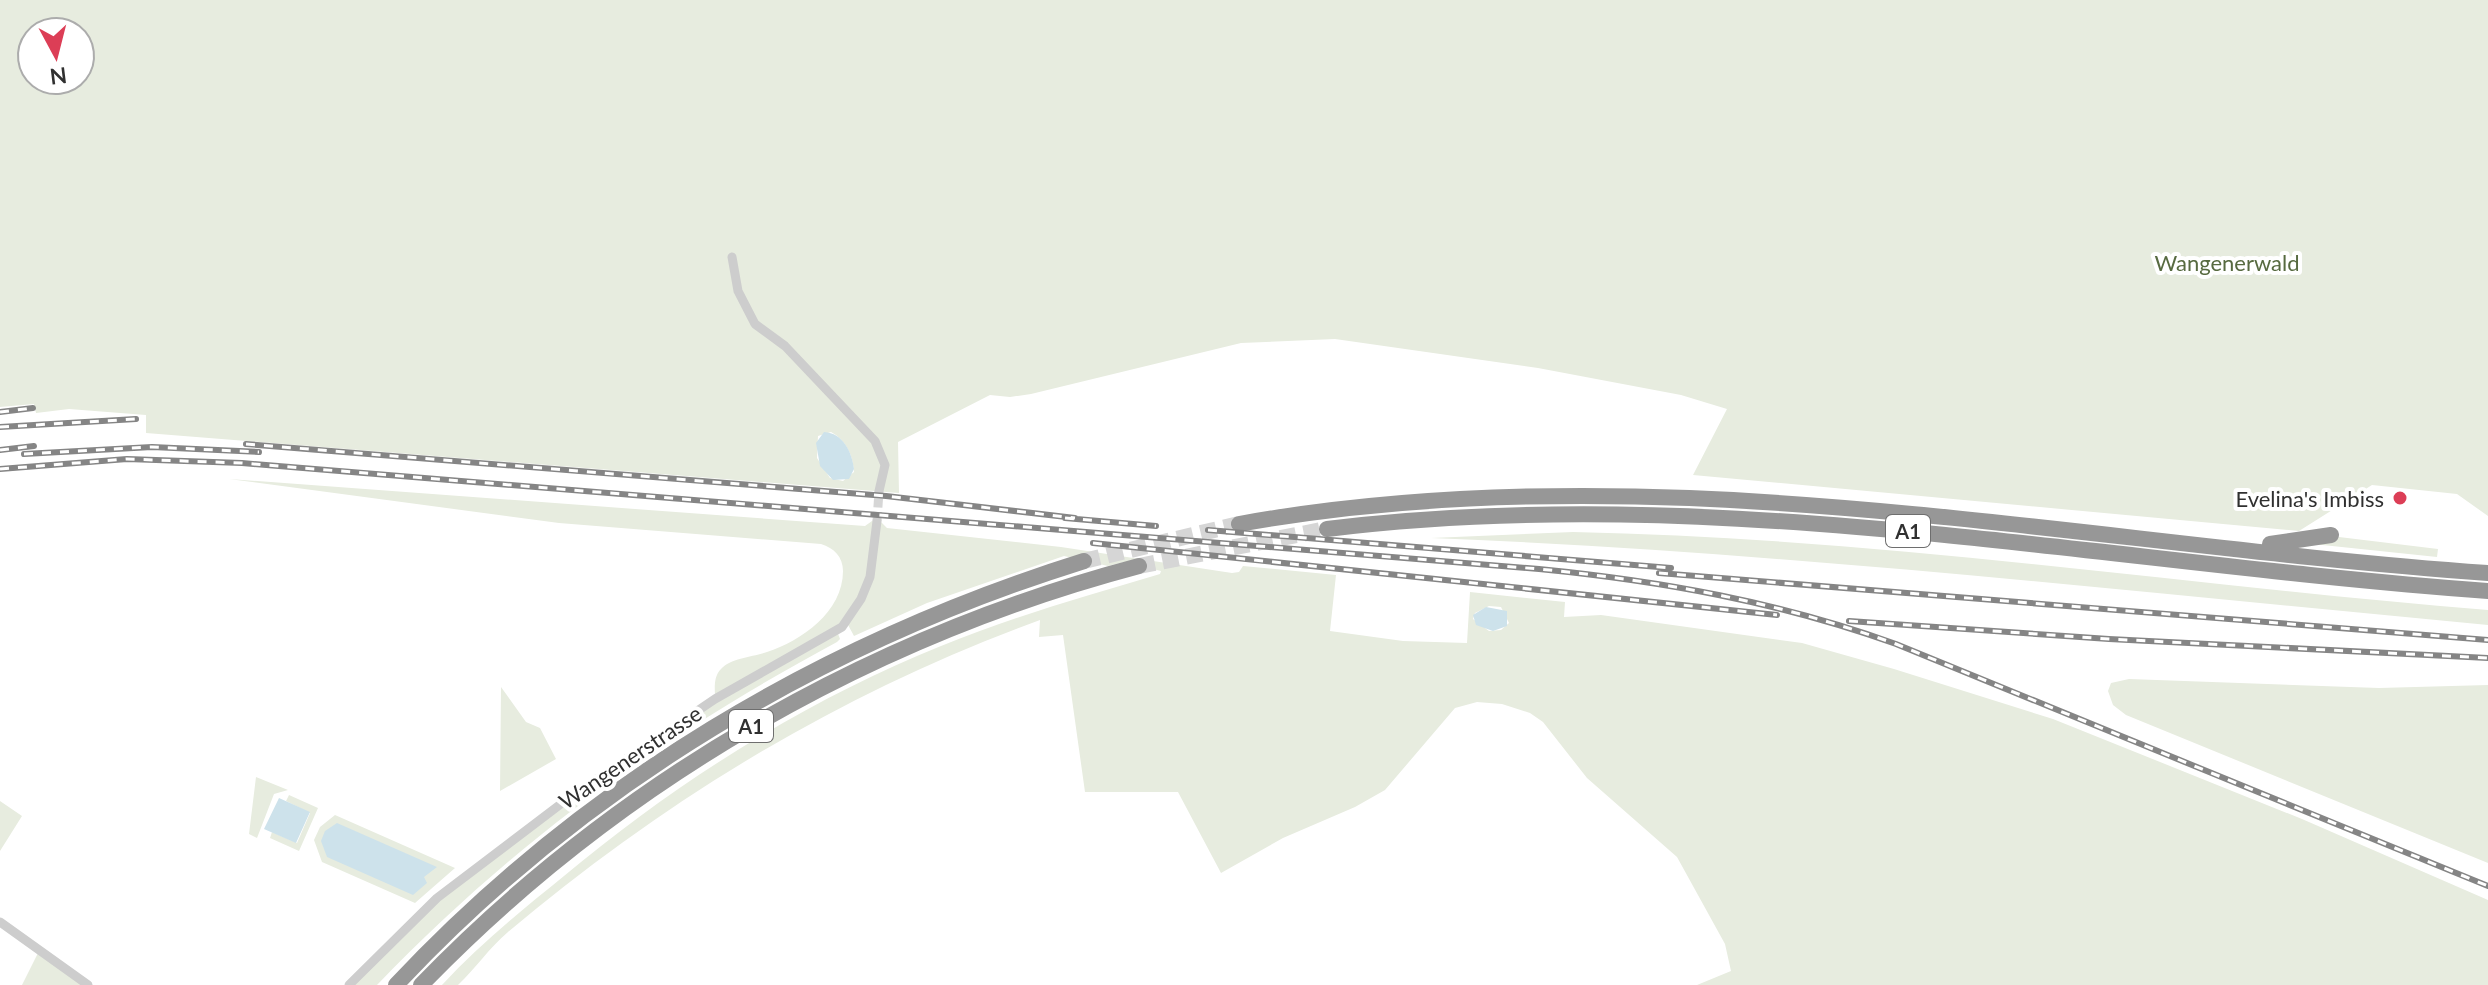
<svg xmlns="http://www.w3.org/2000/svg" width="2488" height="985" viewBox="0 0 2488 985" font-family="Lato,sans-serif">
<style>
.green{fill:#e7ecdf;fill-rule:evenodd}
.water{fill:#cde2eb}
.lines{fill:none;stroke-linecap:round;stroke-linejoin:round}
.minor-tunnel{stroke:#d6d6d6;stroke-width:9;stroke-dasharray:9 4.5;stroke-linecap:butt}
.motorway-tunnel{stroke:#d6d6d6;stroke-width:16;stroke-dasharray:16 8;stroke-linecap:butt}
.minor{stroke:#cdcdcd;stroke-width:9}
.motorway{stroke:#979797;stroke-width:16}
.rail-casing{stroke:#858585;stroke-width:6}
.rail{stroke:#fff;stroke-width:3;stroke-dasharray:9;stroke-linecap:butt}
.poi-dot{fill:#dc3e56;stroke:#fff;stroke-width:3}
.labels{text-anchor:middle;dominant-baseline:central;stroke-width:8;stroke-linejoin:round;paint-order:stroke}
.shield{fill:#fff;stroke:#6e6e6e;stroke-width:2}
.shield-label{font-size:20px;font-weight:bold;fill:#303030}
.park-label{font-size:22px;fill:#576a40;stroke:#fff}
.poi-label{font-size:22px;fill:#303030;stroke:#fff;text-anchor:end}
.street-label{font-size:22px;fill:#303030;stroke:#fff}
</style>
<rect width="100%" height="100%" fill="#fff"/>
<path class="green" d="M 0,0 L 2488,0 L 2488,516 L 2457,494 L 2372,485 L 2299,531 L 1693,475 L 1727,409 L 1681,395 L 1538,368 L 1335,339 L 1241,343 L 1031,394 L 1010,397 L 990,395 L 898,442 L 899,493 L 146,433 L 146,415 L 69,409 L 36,413 L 34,404 L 0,407 ZM 32,32 L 80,32 L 80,80 L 32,80 ZM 831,432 C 846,440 853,455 854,472 L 843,481 L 830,478 L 817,458 L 818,436 Z
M 229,479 L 865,526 L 872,521 L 881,522 L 887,528 L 1061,547 L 1232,573 L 1239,572 L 1243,566 L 1336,575 L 1330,631 L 1403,641 L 1467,643 L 1470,592 L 1565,602 L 1564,617 L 1601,615 L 1802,643 L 1894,669 L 2053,719 L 2302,819 L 2488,900 L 2488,985 L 1697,985 L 1731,971 L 1725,944 L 1677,857 L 1587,778 L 1543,722 L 1530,713 L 1502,704 L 1477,702 L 1455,708 L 1385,790 L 1355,807 L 1283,838 L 1221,873 L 1178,792 L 1085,792 L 1063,635 L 1039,637 L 1040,620 C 844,691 667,798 508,932 C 489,948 476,968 458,985 L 442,985 C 479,945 522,910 564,876 C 679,780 807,700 941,646 C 1011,617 1086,596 1160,574 L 1161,571 L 1124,562 L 1108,566 L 1064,556 L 927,603 L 854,636 L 847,623 L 837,631 L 840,639 L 837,642 C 659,738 518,839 377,985 L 349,985 L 467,873 L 715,699 C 715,689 713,677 721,669 C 731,658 753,657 767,652 C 801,641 843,612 843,571 C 843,557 834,548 821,544 L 559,523 ZM 1489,606 L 1501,607 L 1509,623 L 1501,630 L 1489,631 L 1473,619 L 1475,613 Z
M 1573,532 C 1880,538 2182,585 2488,610 L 2488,625 C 2136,592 1784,552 1431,538 Z
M 2339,537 L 2438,549 L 2437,557 L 2313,544 Z
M 2129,679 L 2379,688 L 2488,685 L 2488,863 L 2126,715 L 2113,705 L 2108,691 L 2111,683 Z
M 501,687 L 526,722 L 540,728 L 556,759 L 500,791 Z
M 256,777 L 288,790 L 274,794 L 257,838 L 249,834 Z
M 289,795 L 318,808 L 299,851 L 270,838 L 272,832 L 297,843 L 310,813 L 286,801 Z
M 0,801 L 22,816 L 0,851 Z
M 335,815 L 455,868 L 415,903 L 322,862 L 314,840 L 320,827 Z
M 40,949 L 88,985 L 22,985 Z"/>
<path class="water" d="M 824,432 C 843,433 852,452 854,469 L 849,479 L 833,480 L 820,466 L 816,443 Z
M 1486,607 L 1507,611 L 1507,626 L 1493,631 L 1476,625 L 1473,615 Z
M 279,798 L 310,812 L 296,843 L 264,829 Z
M 337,823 L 437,867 L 424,877 L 427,883 L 413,895 L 327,857 L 321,841 L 325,831 Z"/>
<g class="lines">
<path class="minor-tunnel" d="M 877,521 L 879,491"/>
<path class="motorway-tunnel" d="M 1084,561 L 1239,524
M 1139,566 L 1327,529"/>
<path class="minor" d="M 732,257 L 738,291 L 755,324 L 785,346 L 875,441 L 885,465 L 879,491
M 0,922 L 88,985
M 349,985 L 437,898 L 570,797 L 715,699 L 842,627 L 861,599 L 870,577 L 877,521"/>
<path class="motorway" d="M 1239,524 C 1656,449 2072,544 2488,573
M 1327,529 C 1716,481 2101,563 2488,591
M 2270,544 L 2331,535
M 396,985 C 584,784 822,643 1084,561
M 421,985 C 617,782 867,638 1139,566"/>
<g class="rail-casing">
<path id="rail" d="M 0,412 L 33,408
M 0,427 L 136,419
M 246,444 L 886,496 L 1075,518
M 0,450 L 34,446
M 24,454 L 152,447 L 259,452
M 0,469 L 127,459 L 242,463 L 1539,569 C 1662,581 1779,602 1896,644 L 2488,886
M 1065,518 L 1156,526
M 1208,530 L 1671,568
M 1093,543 L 1777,615
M 1659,573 L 2488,640
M 1849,621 L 2109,639 L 2488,658"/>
</g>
<use href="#rail" class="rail"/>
</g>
<circle class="poi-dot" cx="2400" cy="498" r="8"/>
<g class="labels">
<g class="shield">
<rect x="1886" y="515" width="44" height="32" rx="6"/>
<rect x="729" y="710" width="44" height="32" rx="6"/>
</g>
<g class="shield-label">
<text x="1908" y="531">A1</text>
<text x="751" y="726">A1</text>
</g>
<g class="park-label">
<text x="2227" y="262">Wangenerwald</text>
</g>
<g class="poi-label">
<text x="2384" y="498">Evelina's Imbiss</text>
</g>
<g class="street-label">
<text transform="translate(630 757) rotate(-34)">Wangenerstrasse</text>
</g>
</g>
<g transform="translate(56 56) rotate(173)"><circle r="38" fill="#ffffff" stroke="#acacac" stroke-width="2"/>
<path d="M0-6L14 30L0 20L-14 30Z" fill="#dc3e56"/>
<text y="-12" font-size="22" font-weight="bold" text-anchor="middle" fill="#303030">N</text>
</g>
</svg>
